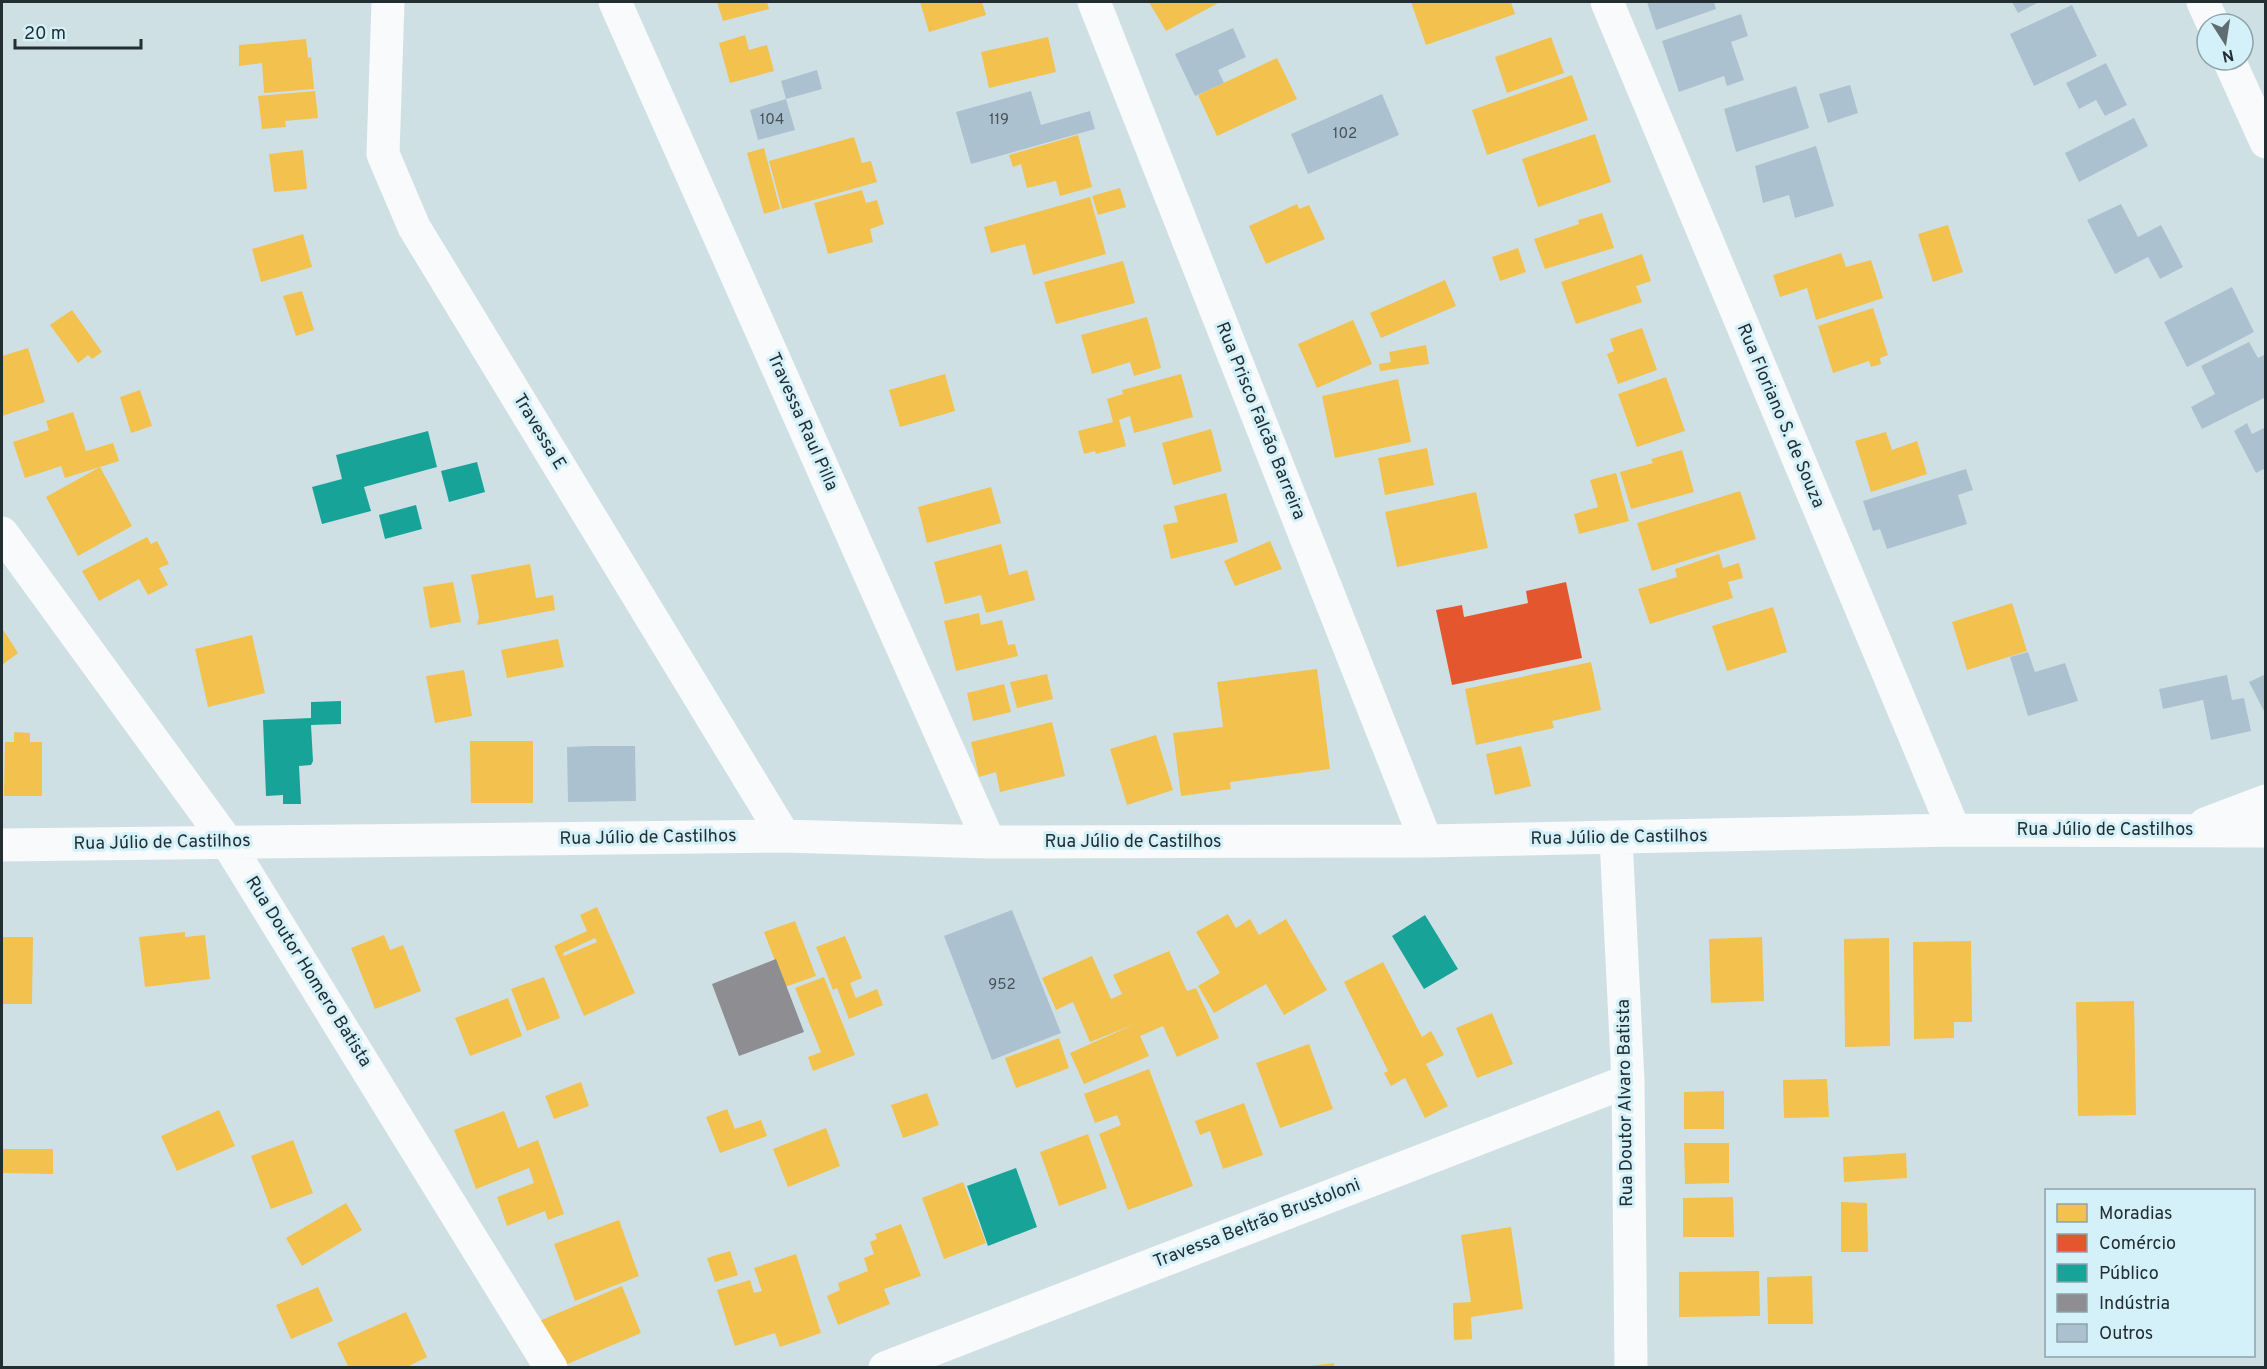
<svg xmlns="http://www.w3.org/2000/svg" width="2267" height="1369" viewBox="0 0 2267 1369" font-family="Overpass,sans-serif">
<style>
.homes{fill:#f2c14e;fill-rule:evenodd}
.shops{fill:#e4572e}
.public{fill:#17a398}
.industry{fill:#8d8d92}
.building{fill:#acc1cf}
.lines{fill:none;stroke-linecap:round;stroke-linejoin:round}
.minor{stroke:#f8fafb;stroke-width:33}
.labels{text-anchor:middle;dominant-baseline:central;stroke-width:6;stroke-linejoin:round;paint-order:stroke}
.number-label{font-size:15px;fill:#455359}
.street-label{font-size:18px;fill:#232e32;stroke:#d4f1fa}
</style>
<rect width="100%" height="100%" fill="#cfe0e5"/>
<path class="homes" d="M 717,2 L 767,2 L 769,9 L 723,21 Z
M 920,2 L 982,2 L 986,15 L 929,32 Z
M 1149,2 L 1220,2 L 1166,31 Z
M 1411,2 L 1511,2 L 1515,14 L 1426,45 Z
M 745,35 L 749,50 L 767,45 L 774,71 L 730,83 L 719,43 Z
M 1048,37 L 1056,72 L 989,88 L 981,52 Z
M 1551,37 L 1564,73 L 1507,93 L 1495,57 Z
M 306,39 L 308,58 L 311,57 L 314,89 L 264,93 L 262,63 L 239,66 L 239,45 Z
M 1277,58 L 1297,99 L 1217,136 L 1198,95 Z
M 1572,75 L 1588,120 L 1487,155 L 1472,110 Z
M 315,91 L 318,118 L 285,121 L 286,127 L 262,129 L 258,96 Z
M 1595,134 L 1611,182 L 1538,207 L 1522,159 Z
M 1078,135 L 1092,187 L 1060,196 L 1056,181 L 1027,188 L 1021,164 L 1013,167 L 1009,155 Z
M 854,137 L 862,163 L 871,161 L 877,182 L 782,209 L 769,161 Z
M 764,148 L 780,209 L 764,214 L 747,153 Z
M 303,150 L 307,189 L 274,192 L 269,154 Z
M 1120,188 L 1126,207 L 1098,215 L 1092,196 Z
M 862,190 L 866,203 L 877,200 L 884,224 L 870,229 L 873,242 L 828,254 L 814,203 Z
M 1090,197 L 1106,254 L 1033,275 L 1025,244 L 991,253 L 984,227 Z
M 1297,204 L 1299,209 L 1309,205 L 1325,239 L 1266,264 L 1249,226 Z
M 1602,213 L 1614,248 L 1545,269 L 1534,239 L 1579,224 L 1578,220 Z
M 1948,225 L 1963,272 L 1933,282 L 1918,234 Z
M 303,234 L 312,267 L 261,282 L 252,249 Z
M 1518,248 L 1526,272 L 1500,281 L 1492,257 Z
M 1841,253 L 1846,267 L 1871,260 L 1883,298 L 1816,320 L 1807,288 L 1780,297 L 1773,275 Z
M 1642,254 L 1651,281 L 1636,286 L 1642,302 L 1576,324 L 1561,282 Z
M 1123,261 L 1135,303 L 1056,324 L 1044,282 Z
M 1445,280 L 1456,306 L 1381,338 L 1370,313 Z
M 302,291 L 314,330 L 296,336 L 283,296 Z
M 1873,308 L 1888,355 L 1880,358 L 1881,364 L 1871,367 L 1869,361 L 1833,373 L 1818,326 Z
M 72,310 L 102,352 L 92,359 L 88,355 L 78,363 L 50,325 Z
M 1147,317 L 1161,368 L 1134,376 L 1130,362 L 1092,374 L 1081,335 Z
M 1353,320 L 1372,364 L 1317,388 L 1298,344 Z
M 1642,328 L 1657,370 L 1618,384 L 1607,354 L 1614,351 L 1610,339 Z
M 1426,345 L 1429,364 L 1380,371 L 1379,364 L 1391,362 L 1389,352 Z
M 28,348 L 45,402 L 2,416 L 2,356 Z
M 945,374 L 955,411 L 900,427 L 889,390 Z
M 1181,374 L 1193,417 L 1134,433 L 1130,416 L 1119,420 L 1126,446 L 1096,454 L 1095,451 L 1084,454 L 1078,431 L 1113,422 L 1107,399 L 1123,394 L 1122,390 Z
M 1666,377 L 1685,431 L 1637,447 L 1618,394 Z
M 1398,379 L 1411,442 L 1335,458 L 1322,396 Z
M 140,390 L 152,426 L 131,433 L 120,397 Z
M 73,412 L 86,451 L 113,443 L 119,461 L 65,478 L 61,466 L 25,478 L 13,442 L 49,430 L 46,421 Z
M 1211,429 L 1222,471 L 1173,485 L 1162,443 Z
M 1886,432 L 1892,450 L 1917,441 L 1927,474 L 1871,492 L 1855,441 Z
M 1427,448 L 1434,485 L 1385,495 L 1378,458 Z
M 1682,450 L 1694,492 L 1631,509 L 1620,472 L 1653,463 L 1651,459 Z
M 100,467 L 132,526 L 78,556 L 46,497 Z
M 1616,473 L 1629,521 L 1579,534 L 1574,514 L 1598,507 L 1590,480 Z
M 991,487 L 1001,523 L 927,543 L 918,507 Z
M 1740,491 L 1756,539 L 1652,571 L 1637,523 Z
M 1476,492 L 1488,548 L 1397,567 L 1385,512 Z
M 1226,493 L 1238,542 L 1171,559 L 1163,525 L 1178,522 L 1174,506 Z
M 147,537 L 151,544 L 157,541 L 169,564 L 159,568 L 168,585 L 148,595 L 139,579 L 99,601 L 82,571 Z
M 1270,541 L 1282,569 L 1235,586 L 1224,561 Z
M 1001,544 L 1009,575 L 1027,570 L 1035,600 L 986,613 L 981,595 L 945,604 L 934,562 Z
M 1719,554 L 1723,568 L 1739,563 L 1743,578 L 1728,582 L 1733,598 L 1650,624 L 1638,589 L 1677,577 L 1675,569 Z
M 530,564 L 536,598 L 553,595 L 555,610 L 477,625 L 479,617 L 471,575 Z
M 453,582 L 461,622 L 430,628 L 423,587 Z
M 2012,603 L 2027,651 L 1967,670 L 1952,622 Z
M 1773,607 L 1787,652 L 1727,671 L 1712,626 Z
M 979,613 L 981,625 L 1002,620 L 1008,645 L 1015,644 L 1018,656 L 956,671 L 944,621 Z
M 2,628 L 18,653 L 2,665 Z
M 252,635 L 265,693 L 208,707 L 195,649 Z
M 558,639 L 564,667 L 507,678 L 501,650 Z
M 1591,662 L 1601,710 L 1552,721 L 1554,728 L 1476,745 L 1465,689 Z
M 1317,669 L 1330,769 L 1230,782 L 1231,789 L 1181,796 L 1173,733 L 1223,727 L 1217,682 Z
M 464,670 L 472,716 L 435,723 L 426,676 Z
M 1047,674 L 1053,699 L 1017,708 L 1010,682 Z
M 1004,684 L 1011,712 L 973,721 L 967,693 Z
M 1052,722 L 1065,776 L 1000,792 L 996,772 L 979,777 L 971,742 Z
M 14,732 L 30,733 L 30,742 L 42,742 L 42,796 L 4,796 L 5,742 L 14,742 Z
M 1156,735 L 1173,790 L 1127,805 L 1110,749 Z
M 470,741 L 533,741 L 533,803 L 471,803 Z
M 1521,746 L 1531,786 L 1495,795 L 1486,754 Z
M 597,907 L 635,993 L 584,1016 L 554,946 L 587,931 L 580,915 ZM 595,938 L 597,942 L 564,956 L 563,953 Z
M 1228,914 L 1236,928 L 1250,919 L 1259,935 L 1286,919 L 1327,990 L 1284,1015 L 1266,984 L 1214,1013 L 1198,986 L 1220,973 L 1196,932 Z
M 795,921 L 816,976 L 785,987 L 764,932 Z
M 185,932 L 185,937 L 205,935 L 210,979 L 145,987 L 139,937 Z
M 384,935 L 390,950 L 403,945 L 421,991 L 375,1009 L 351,948 Z
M 845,936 L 862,978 L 850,983 L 856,998 L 877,989 L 883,1005 L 849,1019 L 837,988 L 833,990 L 816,947 Z
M 2,937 L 33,937 L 32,1004 L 2,1004 Z
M 1762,937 L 1764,1001 L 1711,1003 L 1709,939 Z
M 1889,938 L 1890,1046 L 1845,1047 L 1844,939 Z
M 1971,941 L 1972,1022 L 1954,1022 L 1954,1038 L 1914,1039 L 1913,942 Z
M 1169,951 L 1187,991 L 1196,988 L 1219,1038 L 1177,1057 L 1163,1026 L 1140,1036 L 1149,1056 L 1084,1084 L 1070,1053 L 1135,1024 L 1090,1042 L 1073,1002 L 1056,1010 L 1042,978 L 1092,956 L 1111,999 L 1122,994 L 1113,975 Z
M 1383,962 L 1422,1037 L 1431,1031 L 1444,1055 L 1426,1064 L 1448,1106 L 1425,1118 L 1405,1078 L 1391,1086 L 1384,1073 L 1388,1071 L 1344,982 Z
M 544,977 L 560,1018 L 527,1031 L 511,989 Z
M 824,977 L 855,1055 L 813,1071 L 808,1057 L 821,1052 L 795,988 Z
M 508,998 L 522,1036 L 470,1056 L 455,1018 Z
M 2134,1001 L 2136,1115 L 2078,1116 L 2076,1002 Z
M 1492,1013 L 1513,1064 L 1477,1078 L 1456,1028 Z
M 1059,1038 L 1069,1068 L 1016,1088 L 1005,1058 Z
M 1309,1044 L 1333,1109 L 1280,1128 L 1256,1063 Z
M 1149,1069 L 1193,1186 L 1128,1210 L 1099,1134 L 1121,1125 L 1117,1115 L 1095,1123 L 1084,1094 Z
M 1827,1079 L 1829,1117 L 1784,1118 L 1783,1080 Z
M 581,1082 L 589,1106 L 554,1119 L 545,1096 Z
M 1724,1091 L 1724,1129 L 1684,1129 L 1684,1092 Z
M 927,1093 L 939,1125 L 903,1138 L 891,1105 Z
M 1244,1103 L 1263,1155 L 1223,1169 L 1210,1131 L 1200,1135 L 1195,1121 Z
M 727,1109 L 735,1129 L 761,1120 L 767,1136 L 720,1153 L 706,1117 Z
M 219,1110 L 235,1146 L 177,1171 L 161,1136 Z
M 504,1111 L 518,1148 L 538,1140 L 564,1214 L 548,1220 L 545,1211 L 507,1226 L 497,1197 L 534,1183 L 529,1168 L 476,1189 L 454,1130 Z
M 826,1128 L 840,1166 L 788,1187 L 773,1149 Z
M 1088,1134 L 1107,1188 L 1059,1206 L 1040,1152 Z
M 293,1140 L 313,1193 L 271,1209 L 251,1156 Z
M 1684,1143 L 1729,1143 L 1729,1183 L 1685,1184 Z
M 2,1149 L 53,1149 L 53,1174 L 2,1173 Z
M 1906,1153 L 1907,1178 L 1844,1182 L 1843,1157 Z
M 963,1182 L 986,1243 L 944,1259 L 922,1198 Z
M 1733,1197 L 1734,1237 L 1683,1237 L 1683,1198 Z
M 1841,1202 L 1867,1203 L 1868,1252 L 1841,1252 Z
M 346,1203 L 362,1230 L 302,1266 L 286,1238 Z
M 619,1220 L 639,1276 L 575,1301 L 554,1244 Z
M 901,1224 L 921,1276 L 884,1289 L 890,1304 L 838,1325 L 827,1296 L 840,1290 L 838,1283 L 868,1271 L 864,1258 L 874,1254 L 870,1242 L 877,1239 L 875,1234 Z
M 1511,1227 L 1523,1309 L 1471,1317 L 1472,1339 L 1454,1340 L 1453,1303 L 1471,1302 L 1461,1235 Z
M 730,1251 L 738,1275 L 715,1282 L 707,1258 Z
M 796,1254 L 821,1333 L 780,1347 L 775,1333 L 735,1346 L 717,1290 L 750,1280 L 754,1293 L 762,1291 L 754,1268 Z
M 1759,1271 L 1760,1316 L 1679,1317 L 1679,1272 Z
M 1812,1276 L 1813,1324 L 1768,1324 L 1767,1277 Z
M 622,1286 L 641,1333 L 558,1368 L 537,1322 Z
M 318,1287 L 333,1321 L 291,1339 L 276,1305 Z
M 406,1312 L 427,1357 L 405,1368 L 349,1368 L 337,1343 Z
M 1334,1363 L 1335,1368 L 1311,1368 L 1310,1366 Z"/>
<path class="shops" d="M 1566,582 L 1582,658 L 1452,685 L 1436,610 L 1462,605 L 1464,617 L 1528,603 L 1526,591 Z"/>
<path class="public" d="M 428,431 L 437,467 L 364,487 L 371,511 L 322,524 L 312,487 L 342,479 L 336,455 Z
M 477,462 L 485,492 L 449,502 L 441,471 Z
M 416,505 L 422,529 L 385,539 L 379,515 Z
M 341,701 L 341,724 L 311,725 L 313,761 L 311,765 L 299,766 L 301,804 L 283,804 L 283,795 L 266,796 L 263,720 L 311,718 L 311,702 Z
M 1425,915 L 1458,969 L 1424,989 L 1392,936 Z
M 1016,1168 L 1037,1227 L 988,1246 L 967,1186 Z"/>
<path class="industry" d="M 776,959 L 804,1032 L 739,1056 L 712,984 Z"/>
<path class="building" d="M 1647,2 L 1714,2 L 1716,9 L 1656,30 Z
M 2012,2 L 2039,2 L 2018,13 Z
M 2072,5 L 2097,56 L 2034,86 L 2010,34 Z
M 1741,14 L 1748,36 L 1731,42 L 1744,80 L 1727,86 L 1724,76 L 1679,92 L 1662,41 Z
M 1233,28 L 1246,57 L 1218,70 L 1224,83 L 1195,96 L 1175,54 Z
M 2106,63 L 2127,105 L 2105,116 L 2096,100 L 2079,109 L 2066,83 Z
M 817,70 L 822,89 L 786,99 L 781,81 Z
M 1850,85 L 1858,113 L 1828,123 L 1819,94 Z
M 1796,86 L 1809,128 L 1736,152 L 1724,109 Z
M 1031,91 L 1041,125 L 1090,111 L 1095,129 L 971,164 L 956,112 Z
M 1382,94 L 1399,135 L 1308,174 L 1291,134 Z
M 786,99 L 795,130 L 758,140 L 750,110 Z
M 2134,118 L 2148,146 L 2079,182 L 2065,153 Z
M 1816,146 L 1834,206 L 1795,218 L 1789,195 L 1763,203 L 1755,166 Z
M 2121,204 L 2138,237 L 2161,225 L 2183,267 L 2160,279 L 2148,257 L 2115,274 L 2087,220 Z
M 2232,287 L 2254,332 L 2187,367 L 2164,322 Z
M 2249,342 L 2258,358 L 2266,354 L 2266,397 L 2202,429 L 2191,407 L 2215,394 L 2201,366 Z
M 2247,423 L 2252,434 L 2266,427 L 2266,468 L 2256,473 L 2234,431 Z
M 1966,469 L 1973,490 L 1958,495 L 1967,524 L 1887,549 L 1880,529 L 1873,531 L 1863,501 Z
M 2028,652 L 2035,672 L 2065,663 L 2078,701 L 2028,716 L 2010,657 Z
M 2266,674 L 2266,715 L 2249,682 Z
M 2227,675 L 2232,700 L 2244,698 L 2251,731 L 2211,740 L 2203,700 L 2163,709 L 2159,689 Z
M 591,746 L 635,746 L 636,801 L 568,802 L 567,747 Z
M 1012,910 L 1061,1033 L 992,1060 L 944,936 Z"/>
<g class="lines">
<path class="minor" d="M 388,2 L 383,154 L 414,227 L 784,836
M 615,2 L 989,842
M 1094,2 L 1426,841
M 1607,2 L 1954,830
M 2203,2 L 2213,24
M 2229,60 L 2266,142
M 2,533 L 227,842 L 551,1368
M 2205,824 L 2266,801
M 1616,839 L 1628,1081 L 1631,1368
M 2,845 L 784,836 L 989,842 L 1426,841 L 1954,830 L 2266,831
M 885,1368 L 1628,1081"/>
</g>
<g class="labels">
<g class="number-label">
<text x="772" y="120">104</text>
<text x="999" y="120">119</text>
<text x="1345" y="134">102</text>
<text x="1002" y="985">952</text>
</g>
<g class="street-label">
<text transform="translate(1780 416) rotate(67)">Rua Floriano S. de Souza</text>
<text transform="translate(1260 421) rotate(68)">Rua Prisco Falcão Barreira</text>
<text transform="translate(802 422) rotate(66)">Travessa Raul Pilla</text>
<text transform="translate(539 432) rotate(59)">Travessa E</text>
<text x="2105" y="830">Rua Júlio de Castilhos</text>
<text transform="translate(648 838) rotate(-1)">Rua Júlio de Castilhos</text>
<text transform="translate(1619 838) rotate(-1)">Rua Júlio de Castilhos</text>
<text x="1133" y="842">Rua Júlio de Castilhos</text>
<text transform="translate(162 843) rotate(-1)">Rua Júlio de Castilhos</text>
<text transform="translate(308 972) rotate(58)">Rua Doutor Homero Batista</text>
<text transform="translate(1626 1103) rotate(-91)">Rua Doutor Alvaro Batista</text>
<text transform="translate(1257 1224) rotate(-21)">Travessa Beltrão Brustoloni</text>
</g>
</g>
<rect width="2267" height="1369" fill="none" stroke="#232e32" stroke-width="6"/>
<rect x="2045" y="1189" width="210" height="168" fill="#d4f1fa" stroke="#8da3aa" stroke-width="1.5"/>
<rect x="2057" y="1204" width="30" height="18" fill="#f2c14e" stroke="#8da3aa" stroke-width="1.5"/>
<text x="2099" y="1219" font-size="18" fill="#232e32">Moradias</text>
<rect x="2057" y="1234" width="30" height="18" fill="#e4572e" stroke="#8da3aa" stroke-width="1.5"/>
<text x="2099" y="1249" font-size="18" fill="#232e32">Comércio</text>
<rect x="2057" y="1264" width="30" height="18" fill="#17a398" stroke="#8da3aa" stroke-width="1.5"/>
<text x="2099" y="1279" font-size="18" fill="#232e32">Público</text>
<rect x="2057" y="1294" width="30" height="18" fill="#8d8d92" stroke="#8da3aa" stroke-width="1.5"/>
<text x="2099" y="1309" font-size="18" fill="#232e32">Indústria</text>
<rect x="2057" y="1324" width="30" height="18" fill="#acc1cf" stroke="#8da3aa" stroke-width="1.5"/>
<text x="2099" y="1339" font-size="18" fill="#232e32">Outros</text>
<g transform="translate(2225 42) rotate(168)"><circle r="28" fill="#d4f1fa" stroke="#8da3aa" stroke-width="1.5"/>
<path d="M0-4.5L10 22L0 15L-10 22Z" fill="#5f6c71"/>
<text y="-9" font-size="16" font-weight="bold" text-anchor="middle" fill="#232e32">N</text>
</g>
<path d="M15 39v9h126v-9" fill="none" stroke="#232e32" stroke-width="3"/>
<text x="24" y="39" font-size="18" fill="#232e32" stroke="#d4f1fa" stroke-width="4.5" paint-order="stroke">20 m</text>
</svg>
